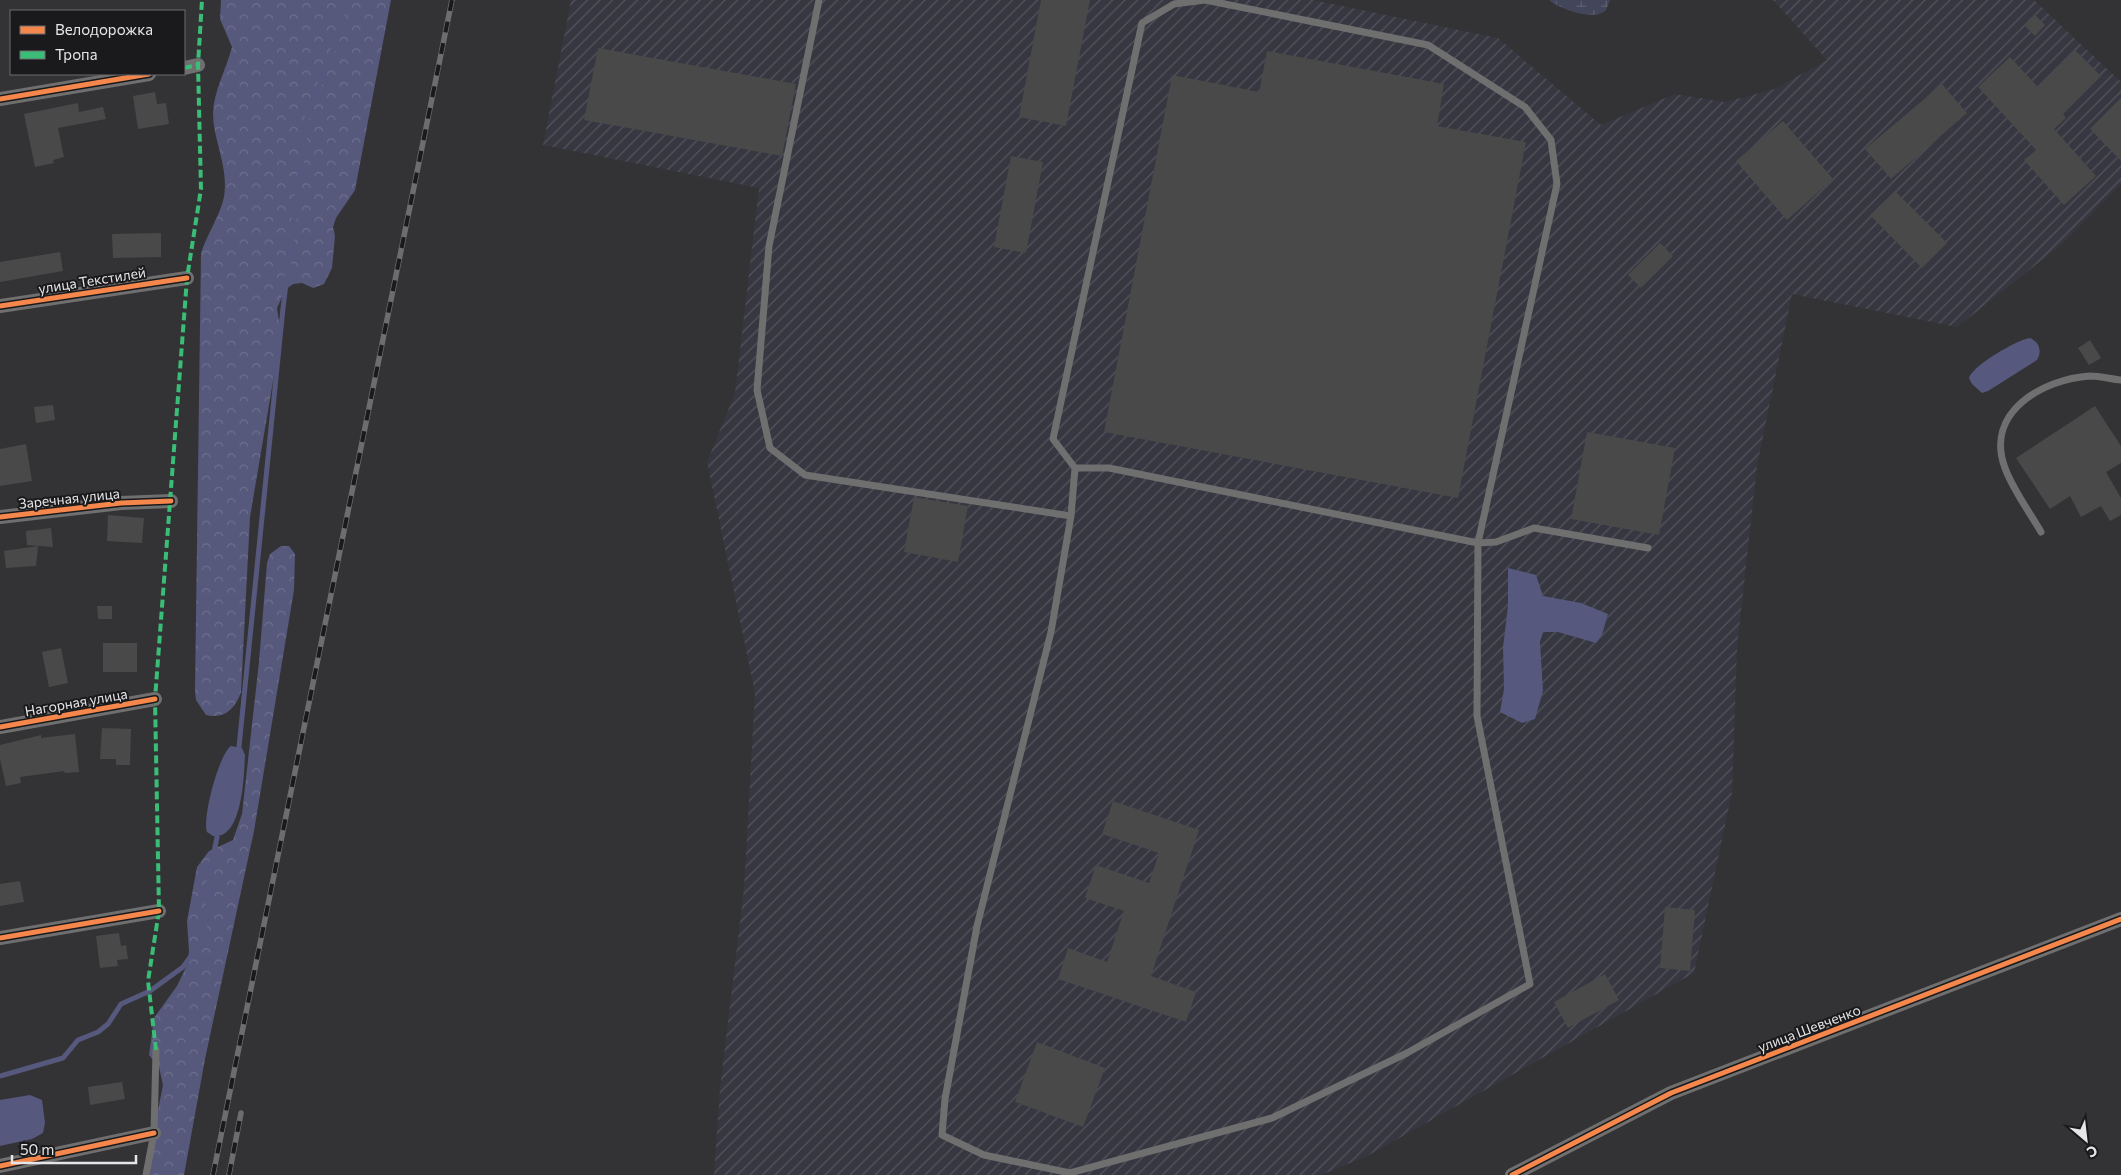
<svg xmlns="http://www.w3.org/2000/svg" width="2121" height="1175" viewBox="0 0 2121 1175" font-family="Commissioner,sans-serif">
<style>
.industrial{fill:url(#industrial-furrows)}
.forest{fill:url(#forest-crowns)}
.wetland{fill:url(#wetland-marsh)}
.water{fill:#56587e}
.lines{fill:none;stroke-linecap:round;stroke-linejoin:round}
.stream{stroke:#56587e;stroke-width:5}
.building{fill:#49494a}
.service{stroke:#6f6f70;stroke-width:7}
.minor{stroke:#6f6f70;stroke-width:14}
.rail-casing{stroke:#6d6d6d;stroke-width:5.5}
.rail{stroke:#1a1a1c;stroke-width:4;stroke-dasharray:11;stroke-linecap:butt}
.quiet{stroke:#3abd76;stroke-width:4;stroke-dasharray:8 4;stroke-linecap:butt}
.cycleway-casing{stroke:#1a1a1c;stroke-width:8}
.cycleway{stroke:#f5874c;stroke-width:5}
.labels{text-anchor:middle;dominant-baseline:central;stroke-width:4;stroke-linejoin:round;paint-order:stroke}
.street-label{font-size:14px;fill:#e6e6e9;stroke:#1a1a1c}
</style>
<defs>
<pattern id="industrial-furrows" width="10" height="10" patternUnits="userSpaceOnUse" patternTransform="scale(1.25)"><rect width="10" height="10" fill="#363740"/><path d="M-1 1l2-2M0 10L10 0M9 11l2-2" fill="none" stroke="#53545c"/></pattern>
<pattern id="forest-crowns" width="20" height="18" patternUnits="userSpaceOnUse" patternTransform="scale(1.25)"><rect width="20" height="18" fill="#56587c"/><path d="M2 6a3 3 0 1 1 6 0M12 15a3 3 0 1 1 6 0" fill="none" stroke="#6e708f"/></pattern>
<pattern id="wetland-marsh" width="20" height="14" patternUnits="userSpaceOnUse" patternTransform="scale(1.25)"><rect width="20" height="14" fill="#43455b"/><path d="M1 5h8M5 5V1M11 12h8M15 12V8" fill="none" stroke="#5e6073"/></pattern>
</defs>
<rect width="100%" height="100%" fill="#333335"/>
<path class="industrial" d="M 571,0 L 1313,0 L 1498,38 L 1601,125 L 1675,94 L 1725,102 L 1775,89 L 1827,60 L 1773,0 L 2034,0 L 2121,82 L 2121,184 L 2061,245 L 1957,327 L 1792,294 L 1757,466 L 1737,648 L 1732,792 L 1694,973 L 1367,1156 L 1321,1175 L 714,1175 L 720,1088 L 744,889 L 755,693 L 707,462 L 735,393 L 759,188 L 543,145 Z"/>
<path class="forest" d="M 221,0 L 391,0 L 355,190 L 336,218 L 333,227 L 335,236 L 332,268 L 324,284 L 313,288 L 302,283 L 293,284 L 285,290 L 277,308 L 281,334 L 250,517 L 241,692 C 235,709 225,719 206,715 L 196,700 L 195,690 L 201,253 C 207,234 220,216 224,197 C 229,166 213,141 213,113 C 214,90 226,70 232,47 L 220,19 Z
M 281,546 L 289,546 L 295,554 L 294,590 L 254,831 L 205,1059 L 184,1175 L 145,1175 L 163,1085 L 159,1067 L 149,1055 L 154,1018 L 177,986 L 187,965 L 189,951 L 187,921 L 197,867 L 209,851 L 233,840 L 242,814 L 259,662 L 267,563 L 270,554 Z"/>
<path class="wetland" d="M 1549,0 L 1610,0 L 1606,10 C 1594,22 1560,9 1549,0 Z"/>
<path class="water" d="M 2030,338 C 2040,342 2042,352 2037,360 L 1988,391 L 1982,393 L 1972,384 L 1969,378 C 1972,366 2018,339 2030,338 Z
M 1508,568 L 1536,575 L 1543,596 L 1581,603 L 1608,614 L 1602,635 L 1596,643 L 1558,632 L 1543,632 L 1540,642 L 1543,691 L 1535,719 L 1522,723 L 1500,712 L 1504,689 L 1503,647 L 1508,606 Z
M 231,746 L 242,748 L 245,755 C 244,774 243,840 213,836 L 207,832 C 202,818 219,754 231,746 Z
M 30,1095 L 42,1100 L 45,1123 L 43,1133 L 32,1139 L 0,1146 L 0,1100 Z"/>
<g class="lines">
<path class="stream" d="M 239,747 L 283,308 L 307,118 L 338,36 L 345,0
M 0,1076 L 63,1058 L 78,1040 L 98,1032 L 108,1024 L 121,1004 L 150,991 L 183,967 L 202,941 L 208,907 L 209,878 L 217,837"/>
</g>
<path class="building" d="M 1041,0 L 1090,0 L 1066,126 L 1019,117 Z
M 2035,15 L 2045,25 L 2035,36 L 2024,25 Z
M 598,48 L 796,84 L 782,156 L 584,120 Z
M 2075,50 L 2101,76 L 2063,114 L 2066,118 L 2054,129 L 2096,176 L 2064,205 L 2024,160 L 2036,150 L 1978,87 L 2010,57 L 2038,87 Z
M 1267,51 L 1444,84 L 1437,126 L 1526,142 L 1458,498 L 1104,432 L 1172,75 L 1259,92 Z
M 1942,84 L 1967,113 L 1891,179 L 1865,149 Z
M 155,92 L 157,104 L 166,103 L 169,124 L 138,129 L 133,96 Z
M 2121,98 L 2121,161 L 2090,129 Z
M 78,103 L 79,112 L 103,107 L 106,119 L 58,128 L 64,157 L 53,160 L 54,163 L 35,167 L 24,114 Z
M 1783,121 L 1833,179 L 1787,220 L 1736,161 Z
M 1011,156 L 1043,162 L 1026,253 L 994,247 Z
M 1895,191 L 1947,243 L 1922,268 L 1870,215 Z
M 161,233 L 161,257 L 113,258 L 112,234 Z
M 1660,243 L 1673,256 L 1641,288 L 1628,275 Z
M 60,252 L 63,271 L 0,282 L 0,262 Z
M 2090,340 L 2101,358 L 2089,365 L 2078,348 Z
M 53,405 L 55,420 L 36,423 L 34,407 Z
M 2095,406 L 2121,446 L 2121,463 L 2106,472 L 2121,498 L 2121,515 L 2110,521 L 2101,506 L 2081,517 L 2070,496 L 2050,509 L 2016,458 Z
M 1587,432 L 1675,448 L 1659,535 L 1571,519 Z
M 26,444 L 32,481 L 0,486 L 0,449 Z
M 914,497 L 968,506 L 958,562 L 904,552 Z
M 108,515 L 144,518 L 142,543 L 107,541 Z
M 51,528 L 53,547 L 27,545 L 26,531 Z
M 38,546 L 36,566 L 6,568 L 4,551 Z
M 97,606 L 112,606 L 112,619 L 98,619 Z
M 103,643 L 137,643 L 137,672 L 103,672 Z
M 61,648 L 68,683 L 49,687 L 42,652 Z
M 102,728 L 131,729 L 130,765 L 116,765 L 116,759 L 100,759 Z
M 75,734 L 79,772 L 65,773 L 64,771 L 20,777 L 21,783 L 6,786 L 0,759 L 0,745 L 41,735 L 41,738 Z
M 1113,801 L 1199,830 L 1151,976 L 1196,992 L 1186,1022 L 1058,979 L 1068,948 L 1107,962 L 1124,911 L 1085,898 L 1096,865 L 1149,883 L 1159,853 L 1102,834 Z
M 20,881 L 24,902 L 0,906 L 0,884 Z
M 1665,907 L 1695,910 L 1690,971 L 1660,968 Z
M 119,933 L 121,946 L 126,945 L 128,959 L 117,960 L 118,966 L 100,968 L 96,936 Z
M 1605,974 L 1619,1000 L 1568,1028 L 1554,1002 Z
M 1037,1042 L 1105,1068 L 1083,1127 L 1015,1102 Z
M 122,1082 L 125,1099 L 90,1105 L 88,1087 Z"/>
<g class="lines">
<path class="service" d="M 819,0 L 769,246 L 757,390 L 770,448 L 805,475 L 1071,516
M 1205,0 L 1174,4 L 1142,23 L 1053,439 L 1075,468 L 1071,516 L 1051,632 L 977,926 L 945,1099 L 942,1135 L 984,1155 L 1070,1173 L 1272,1118 L 1407,1053 L 1530,984 L 1477,716 L 1478,543 L 1557,184 L 1551,140 L 1525,107 L 1428,45 L 1205,0
M 1075,468 L 1109,468 L 1478,543 L 1496,542 L 1534,528 L 1648,548
M 2041,532 C 2029,511 2013,490 2005,468 C 1984,412 2043,379 2090,376 C 2100,376 2111,379 2121,380
M 146,1175 L 154,1133 L 156,1050"/>
<path class="minor" d="M 184,68 L 198,65
M 0,99 L 149,74
M 0,306 L 187,278
M 0,517 L 121,503 L 171,501
M 0,727 L 155,699
M 0,938 L 159,911
M 0,1166 L 154,1133
M 1512,1175 L 1671,1093 L 2121,919"/>
<g class="rail-casing">
<path id="rail" d="M 213,1175 L 452,0
M 229,1175 L 241,1113"/>
</g>
<use href="#rail" class="rail"/>
<path class="quiet" d="M 184,68 L 198,65
M 156,1050 L 148,981 L 159,911 L 155,699 L 187,278 L 201,189 L 198,65 L 202,0"/>
<g class="cycleway-casing">
<path id="cycleway" d="M 0,99 L 149,74
M 0,306 L 187,278
M 0,517 L 121,503 L 171,501
M 0,727 L 155,699
M 0,938 L 159,911
M 0,1166 L 154,1133
M 1512,1175 L 1671,1093 L 2121,919"/>
</g>
<use href="#cycleway" class="cycleway"/>
</g>
<g class="labels">
<g class="street-label">
<text transform="translate(92 280) rotate(-9)">улица Текстилей</text>
<text transform="translate(69 498) rotate(-6)">Заречная улица</text>
<text transform="translate(76 702) rotate(-10)">Нагорная улица</text>
<text transform="translate(1809 1028) rotate(-21)">улица Шевченко</text>
</g>
</g>
<rect x="10" y="10" width="175" height="65" fill="#1a1a1c" stroke="#6c6c6e"/>
<rect x="20" y="26" width="25" height="8" fill="#f5874c" stroke="#6c6c6e"/>
<text x="55" y="35" font-size="15" fill="#e6e6e9">Велодорожка</text>
<rect x="20" y="51" width="25" height="8" fill="#3abd76" stroke="#6c6c6e"/>
<text x="55" y="60" font-size="15" fill="#e6e6e9">Тропа</text>
<g transform="translate(2086 1140) rotate(152)" stroke="#1a1a1c" stroke-width="4" paint-order="stroke">
<path d="M0-4L9 19L0 12L-9 19Z" fill="#e6e6e9"/>
<text y="-8" font-size="14" font-weight="bold" text-anchor="middle" fill="#e6e6e9">С</text>
</g>
<path d="M12 1155v8h124v-8" fill="none" stroke="#e6e6e9" stroke-width="2.5"/>
<text x="20" y="1155" font-size="15" fill="#e6e6e9" stroke="#1a1a1c" stroke-width="4" paint-order="stroke">50 m</text>
</svg>
